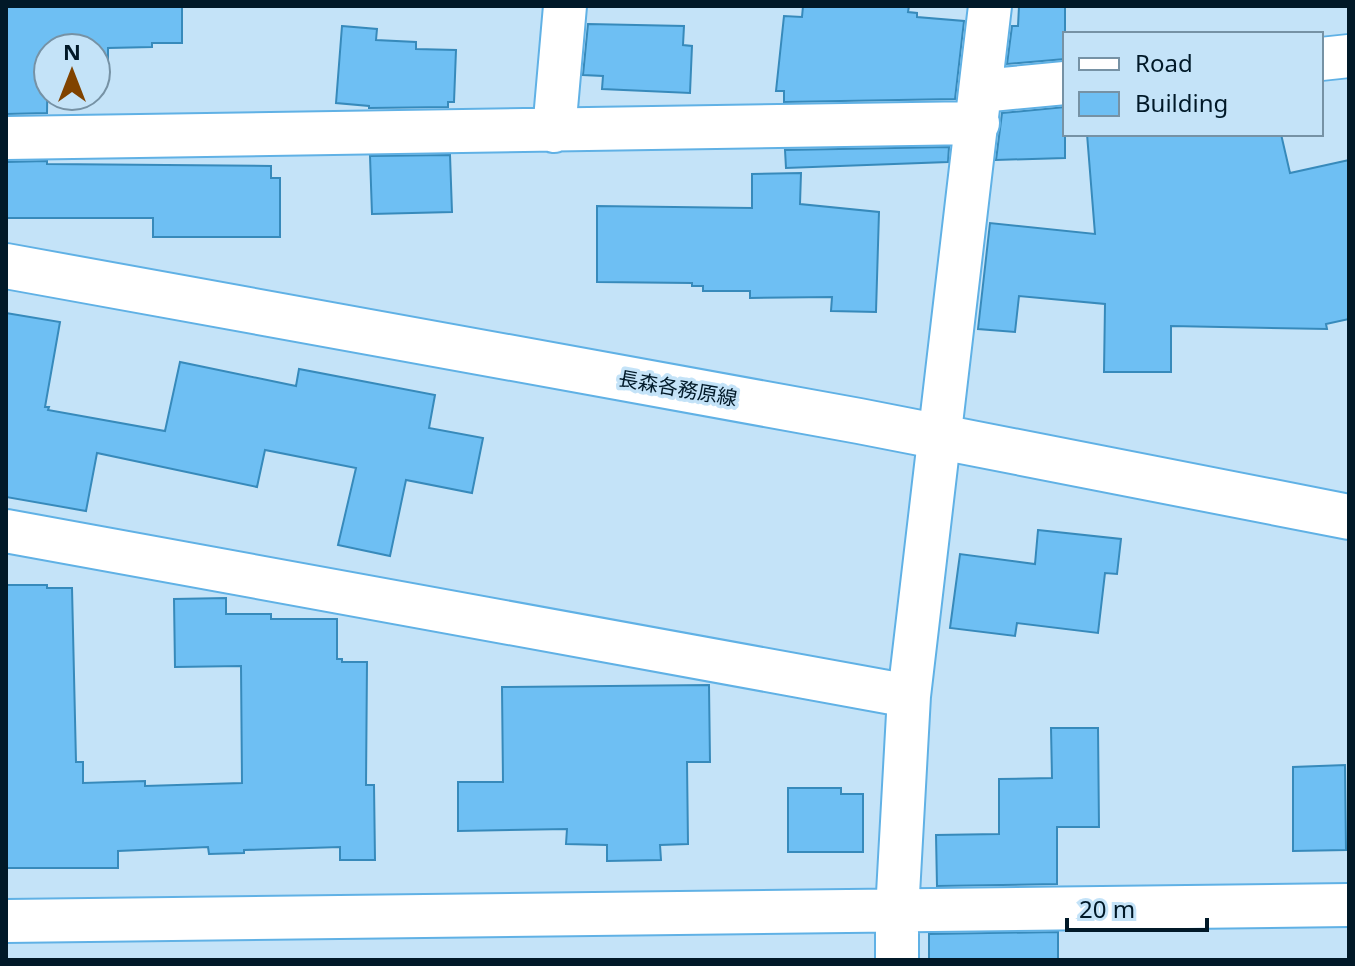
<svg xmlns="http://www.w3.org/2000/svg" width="1355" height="966" viewBox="0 0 1355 966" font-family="'Noto Sans','Noto Sans JP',sans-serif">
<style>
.building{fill:#6ebff3;stroke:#378abb;stroke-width:2}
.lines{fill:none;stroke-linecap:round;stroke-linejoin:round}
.minor-casing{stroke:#60b1e5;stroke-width:46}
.secondary-casing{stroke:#60b1e5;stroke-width:48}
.minor{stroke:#fff;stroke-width:42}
.secondary{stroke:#fff;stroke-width:44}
.labels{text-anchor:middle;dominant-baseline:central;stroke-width:7;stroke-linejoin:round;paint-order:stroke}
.street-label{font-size:20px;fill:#011928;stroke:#c4e3f8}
</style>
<rect width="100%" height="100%" fill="#c4e3f8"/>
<path class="building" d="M 6,6 L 182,6 L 182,43 L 152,43 L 152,47 L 108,48 L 108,69 L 96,69 L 96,48 L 48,48 L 47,113 L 6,114 Z
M 803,6 L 909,6 L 908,12 L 917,13 L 917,17 L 964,21 L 955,99 L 784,102 L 784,91 L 776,91 L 784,16 L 802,17 Z
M 1019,6 L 1065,6 L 1065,59 L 1007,64 L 1012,26 L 1018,26 Z
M 588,24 L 684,26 L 683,45 L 692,46 L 690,93 L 602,89 L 603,76 L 583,75 Z
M 342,26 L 377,29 L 376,40 L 416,42 L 416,49 L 456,50 L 454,102 L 448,102 L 448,107 L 369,108 L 369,106 L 336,103 Z
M 1065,107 L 1065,158 L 996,160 L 1002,113 Z
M 1087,134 L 1281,134 L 1290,173 L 1349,160 L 1349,319 L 1326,324 L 1327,329 L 1171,326 L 1171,372 L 1104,372 L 1105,304 L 1019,296 L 1015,332 L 978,329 L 990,223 L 1095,234 Z
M 949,147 L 948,162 L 786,168 L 785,150 Z
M 450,155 L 452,212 L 372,214 L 370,156 Z
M 47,161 L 47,164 L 271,166 L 271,178 L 280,178 L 280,237 L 153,237 L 153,218 L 6,218 L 6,162 Z
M 801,173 L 800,204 L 879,212 L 876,312 L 831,311 L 832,297 L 750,298 L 750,291 L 703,291 L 703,286 L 692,286 L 692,283 L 597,282 L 597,206 L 752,208 L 752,174 Z
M 6,313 L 60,322 L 45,407 L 49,407 L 48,410 L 165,431 L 180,362 L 296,386 L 299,369 L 435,395 L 429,428 L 483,438 L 472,493 L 406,480 L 390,556 L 338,545 L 356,468 L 265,450 L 257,487 L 97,453 L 86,511 L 6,497 Z
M 1038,530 L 1121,539 L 1117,574 L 1105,573 L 1098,633 L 1017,623 L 1015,636 L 950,628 L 960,554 L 1035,564 Z
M 6,585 L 47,585 L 47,588 L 72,588 L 76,762 L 83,762 L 83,783 L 145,781 L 145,786 L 242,783 L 241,666 L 175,667 L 174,599 L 226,598 L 226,614 L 271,614 L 271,619 L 337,619 L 337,659 L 342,659 L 342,662 L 367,662 L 366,785 L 374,785 L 375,860 L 340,860 L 340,847 L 244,850 L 244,853 L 209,854 L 208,847 L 118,851 L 118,868 L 6,868 Z
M 709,685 L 710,762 L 687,762 L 688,844 L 660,845 L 661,860 L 607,861 L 607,845 L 566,844 L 567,829 L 458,831 L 458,782 L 503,782 L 502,687 Z
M 1051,728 L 1098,728 L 1099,827 L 1057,827 L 1057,884 L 937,886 L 936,835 L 999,834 L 999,779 L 1052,778 Z
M 1345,765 L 1346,850 L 1293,851 L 1293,767 Z
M 788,788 L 841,788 L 841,794 L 863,794 L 863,852 L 788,852 Z
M 1058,932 L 1058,960 L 929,960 L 929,934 Z"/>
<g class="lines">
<g class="minor-casing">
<path id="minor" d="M 1321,59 L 1349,56
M 981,91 L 1065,83
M 554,131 L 565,6
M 6,138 L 978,123
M 6,531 L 909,696
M 6,921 L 1349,905
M 897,960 L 897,912 L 909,696 L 990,6"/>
</g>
<g class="secondary-casing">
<path id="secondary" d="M 6,266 L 859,421 L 1349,517"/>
</g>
<use href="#minor" class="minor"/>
<use href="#secondary" class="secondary"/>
</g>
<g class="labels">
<g class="street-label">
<text transform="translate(678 388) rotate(10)">長森各務原線</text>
</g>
</g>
<rect width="1355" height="966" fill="none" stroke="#011928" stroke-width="16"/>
<rect x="1063" y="32" width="260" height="104" fill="#c4e3f8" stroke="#7692a5" stroke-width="2"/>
<rect x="1079" y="58" width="40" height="12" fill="#ffffff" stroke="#7692a5" stroke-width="2"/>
<text x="1135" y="72" font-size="24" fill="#011928">Road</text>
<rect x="1079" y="92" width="40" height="24" fill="#6ebff3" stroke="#7692a5" stroke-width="2"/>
<text x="1135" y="112" font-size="24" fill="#011928">Building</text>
<g transform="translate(72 72)"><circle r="38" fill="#c4e3f8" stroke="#7692a5" stroke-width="2"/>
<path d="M0-6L14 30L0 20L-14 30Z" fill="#804300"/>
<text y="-12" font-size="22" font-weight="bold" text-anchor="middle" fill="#011928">N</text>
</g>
<path d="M1067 918v12h140v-12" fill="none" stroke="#011928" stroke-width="4"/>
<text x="1079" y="918" font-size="24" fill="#011928" stroke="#c4e3f8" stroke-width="6" paint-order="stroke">20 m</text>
</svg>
